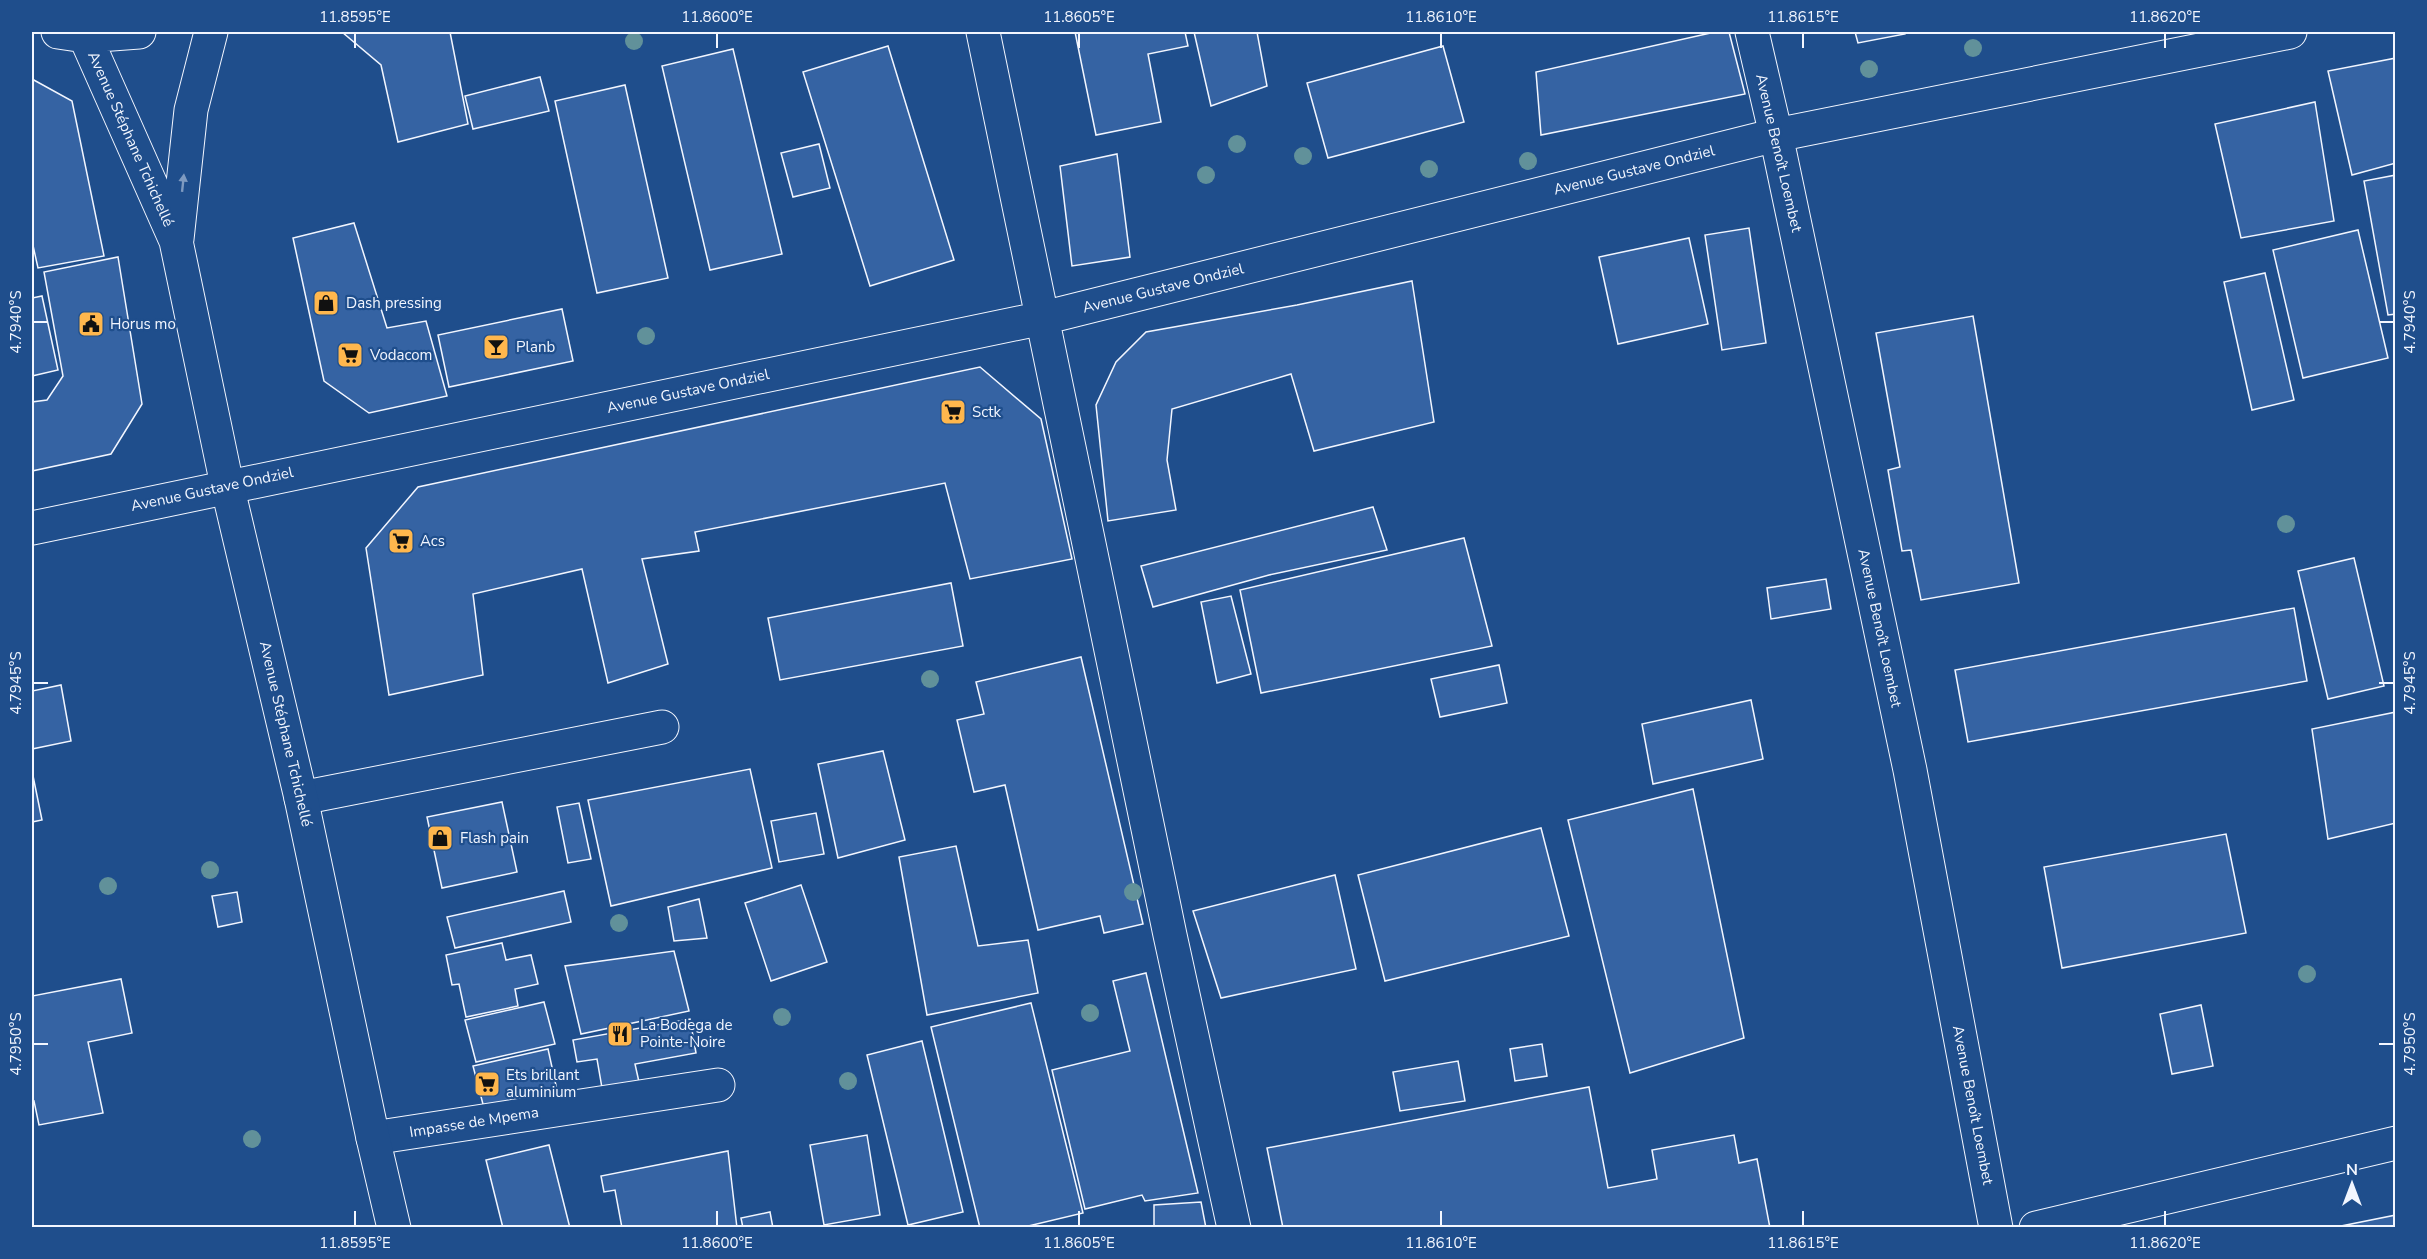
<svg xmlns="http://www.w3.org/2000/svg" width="2427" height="1259" viewBox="0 0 2427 1259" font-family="'Nunito Sans',sans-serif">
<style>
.building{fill:#3563a3;stroke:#f2f6ff;stroke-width:1.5}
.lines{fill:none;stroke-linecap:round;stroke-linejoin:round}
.street-casing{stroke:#f2f6ff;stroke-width:35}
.highway-casing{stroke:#f2f6ff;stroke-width:35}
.street{stroke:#1f4e8c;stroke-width:33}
.highway{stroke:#1f4e8c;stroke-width:33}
.tree{fill:#61919a}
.oneway{fill:#7e9ac0}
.ticks{fill:none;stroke:#f2f6ff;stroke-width:2}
.labels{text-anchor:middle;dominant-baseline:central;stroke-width:4.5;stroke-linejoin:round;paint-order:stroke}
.street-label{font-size:15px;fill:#f2f6ff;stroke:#1f4e8c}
.poi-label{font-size:15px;fill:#f2f6ff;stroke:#1f4e8c;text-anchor:start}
.neatline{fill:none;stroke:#f2f6ff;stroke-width:2}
.ticks-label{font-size:15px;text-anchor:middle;fill:#f2f6ff}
</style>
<rect width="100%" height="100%" fill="#1f4e8c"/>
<path class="building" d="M 342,32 L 450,32 L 468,124 L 398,142 L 381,65 Z
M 1075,32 L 1185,32 L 1188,46 L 1148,54 L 1161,122 L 1096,135 Z
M 1194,32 L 1257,32 L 1267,86 L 1211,106 Z
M 1715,32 L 1729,32 L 1745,94 L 1541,135 L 1536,72 Z
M 1855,32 L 1905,32 L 1905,34 L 1858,43 Z
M 888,46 L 954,260 L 870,286 L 803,72 Z
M 1443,46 L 1464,122 L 1328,158 L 1307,83 Z
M 733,49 L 782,254 L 710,270 L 662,66 Z
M 2396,58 L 2396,163 L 2352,175 L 2328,71 Z
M 540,77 L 549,111 L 473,129 L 465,96 Z
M 32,79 L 72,101 L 104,256 L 38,268 L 32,241 Z
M 625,85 L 668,278 L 597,293 L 555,101 Z
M 2315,102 L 2334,221 L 2241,238 L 2215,124 Z
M 819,144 L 830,188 L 793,197 L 781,153 Z
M 1117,154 L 1130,257 L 1072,266 L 1060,166 Z
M 2396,175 L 2396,314 L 2388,315 L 2364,181 Z
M 354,223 L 387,328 L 426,321 L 447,396 L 369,413 L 324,381 L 293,238 Z
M 1749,228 L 1766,343 L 1722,350 L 1705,235 Z
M 2358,230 L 2388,358 L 2303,378 L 2273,250 Z
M 1689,238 L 1708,324 L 1618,344 L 1599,257 Z
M 118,257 L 142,404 L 111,454 L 32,471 L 32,402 L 47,400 L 63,376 L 44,272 Z
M 2265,273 L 2294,400 L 2252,410 L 2224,282 Z
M 1412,281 L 1434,422 L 1314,451 L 1291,374 L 1172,409 L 1167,460 L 1176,510 L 1108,521 L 1096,405 L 1116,362 L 1146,332 L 1297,305 Z
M 42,296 L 58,370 L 32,376 L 32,298 Z
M 562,309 L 573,361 L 449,387 L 438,335 Z
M 1973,316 L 2019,583 L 1921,600 L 1911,550 L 1902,551 L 1888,470 L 1900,467 L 1876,333 Z
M 980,367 L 1041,419 L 1072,559 L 970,579 L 945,483 L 695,532 L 699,551 L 642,559 L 668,664 L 608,683 L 582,569 L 473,594 L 483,675 L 389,695 L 366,548 L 418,487 Z
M 1373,507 L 1387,550 L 1269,575 L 1153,607 L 1141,566 Z
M 1464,538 L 1492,646 L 1261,693 L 1240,590 Z
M 2354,558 L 2384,686 L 2328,699 L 2298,571 Z
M 1826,579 L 1831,609 L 1771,619 L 1767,588 Z
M 951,583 L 963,646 L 780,680 L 768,618 Z
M 1231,596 L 1251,674 L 1217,683 L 1201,602 Z
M 2294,608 L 2307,681 L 1968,742 L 1955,670 Z
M 1081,657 L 1143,924 L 1104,933 L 1100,916 L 1038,930 L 1005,785 L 974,792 L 957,720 L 984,714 L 976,682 Z
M 1499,665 L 1507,703 L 1440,717 L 1431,679 Z
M 61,685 L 71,741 L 32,749 L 32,691 Z
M 1751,700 L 1763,759 L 1653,784 L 1642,724 Z
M 2396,712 L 2396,823 L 2328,839 L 2312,729 Z
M 883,751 L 905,840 L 838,858 L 818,764 Z
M 750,769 L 772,868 L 611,906 L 588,800 Z
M 32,771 L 42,820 L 32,822 Z
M 1693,789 L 1744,1038 L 1630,1073 L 1568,820 Z
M 502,802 L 517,872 L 442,888 L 427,817 Z
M 579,803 L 591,859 L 568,863 L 557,807 Z
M 816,813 L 824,854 L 779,862 L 771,821 Z
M 1541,828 L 1569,936 L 1385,981 L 1358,875 Z
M 2226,834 L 2246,933 L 2062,968 L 2044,867 Z
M 956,846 L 978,946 L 1028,940 L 1038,993 L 927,1015 L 899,857 Z
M 1335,875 L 1356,969 L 1221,998 L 1193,911 Z
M 801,885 L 827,962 L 771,981 L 745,903 Z
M 564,891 L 571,922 L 455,948 L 447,917 Z
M 237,892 L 242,922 L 218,927 L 212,896 Z
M 699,899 L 707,938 L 674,941 L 668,907 Z
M 502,943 L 506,960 L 531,955 L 538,984 L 515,989 L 518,1006 L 466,1017 L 459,984 L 452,985 L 446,955 Z
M 674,951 L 689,1011 L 581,1034 L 565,966 Z
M 1146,973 L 1198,1193 L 1145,1201 L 1142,1195 L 1085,1209 L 1052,1070 L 1130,1051 L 1113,981 Z
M 121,979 L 132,1033 L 88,1042 L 103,1113 L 39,1125 L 34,1101 L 32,1102 L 32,996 Z
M 544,1002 L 555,1044 L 476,1062 L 465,1020 Z
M 1031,1003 L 1083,1213 L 1020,1228 L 980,1228 L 931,1027 Z
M 2201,1005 L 2213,1066 L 2172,1074 L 2160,1014 Z
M 690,1019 L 696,1053 L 635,1064 L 639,1082 L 602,1088 L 597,1059 L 577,1062 L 573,1040 Z
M 922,1041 L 963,1212 L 908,1225 L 867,1055 Z
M 1542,1044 L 1547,1076 L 1515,1081 L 1510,1049 Z
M 548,1049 L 557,1090 L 484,1108 L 473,1066 Z
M 1458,1061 L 1465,1101 L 1400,1111 L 1393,1072 Z
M 1589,1087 L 1608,1188 L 1657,1179 L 1652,1150 L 1734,1135 L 1739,1163 L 1757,1159 L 1770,1228 L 1283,1228 L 1267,1148 Z
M 867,1135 L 880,1215 L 824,1225 L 810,1145 Z
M 549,1145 L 570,1228 L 503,1228 L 486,1160 Z
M 728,1151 L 737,1228 L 622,1228 L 615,1190 L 604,1192 L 601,1176 Z
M 1201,1202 L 1206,1228 L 1157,1228 L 1154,1225 L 1154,1205 Z
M 770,1212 L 773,1228 L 743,1228 L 741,1218 Z
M 2396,1215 L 2396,1228 L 2331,1228 Z"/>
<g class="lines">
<g class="street-casing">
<path id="street" d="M 983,32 L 1170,935 L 1234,1228
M 1752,32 L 1776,135 L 1910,770 L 1996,1228
M 32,528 L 1043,318 L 1776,135 L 2290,32
M 301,798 L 662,727
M 373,1138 L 718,1085
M 2036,1228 L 2396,1143"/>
</g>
<g class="highway-casing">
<path id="highway" d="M 58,32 L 85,36 L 139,32
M 85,36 L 176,241 L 227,485 L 301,798 L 373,1138 L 394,1228
M 177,239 L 191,110 L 211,32"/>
</g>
<use href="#street" class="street"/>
<use href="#highway" class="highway"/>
</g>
<g class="tree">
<circle cx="634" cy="41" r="9"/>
<circle cx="1973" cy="48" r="9"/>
<circle cx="1869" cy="69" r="9"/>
<circle cx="1237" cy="144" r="9"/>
<circle cx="1303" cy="156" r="9"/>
<circle cx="1528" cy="161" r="9"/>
<circle cx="1429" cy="169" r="9"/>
<circle cx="1206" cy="175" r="9"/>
<circle cx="646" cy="336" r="9"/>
<circle cx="2286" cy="524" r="9"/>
<circle cx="930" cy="679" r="9"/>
<circle cx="210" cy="870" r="9"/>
<circle cx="108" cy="886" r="9"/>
<circle cx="1133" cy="892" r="9"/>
<circle cx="619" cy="923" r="9"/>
<circle cx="2307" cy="974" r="9"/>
<circle cx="1090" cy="1013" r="9"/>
<circle cx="782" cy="1017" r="9"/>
<circle cx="848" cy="1081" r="9"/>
<circle cx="252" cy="1139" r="9"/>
</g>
<defs><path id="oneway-solid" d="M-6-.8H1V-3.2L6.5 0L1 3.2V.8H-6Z" transform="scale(1.5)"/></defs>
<use class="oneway" href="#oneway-solid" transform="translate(183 183) rotate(-84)"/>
<path class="ticks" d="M 355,33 L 355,48M 717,33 L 717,48M 1079,33 L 1079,48M 1441,33 L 1441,48M 1803,33 L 1803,48M 2165,33 L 2165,48M 33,322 L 48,322M 2379,322 L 2394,322M 33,683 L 48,683M 2379,683 L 2394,683M 33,1044 L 48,1044M 2379,1044 L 2394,1044M 355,1211 L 355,1226M 717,1211 L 717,1226M 1079,1211 L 1079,1226M 1441,1211 L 1441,1226M 1803,1211 L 1803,1226M 2165,1211 L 2165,1226"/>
<defs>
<g id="shop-square" transform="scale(1.35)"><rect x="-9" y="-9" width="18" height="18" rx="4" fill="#ffb74d" stroke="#1f4e8c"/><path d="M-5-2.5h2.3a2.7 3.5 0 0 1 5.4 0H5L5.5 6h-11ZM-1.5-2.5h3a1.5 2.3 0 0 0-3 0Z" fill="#111"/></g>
<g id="civic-square" transform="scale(1.35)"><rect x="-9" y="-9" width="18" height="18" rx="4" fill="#ffb74d" stroke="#1f4e8c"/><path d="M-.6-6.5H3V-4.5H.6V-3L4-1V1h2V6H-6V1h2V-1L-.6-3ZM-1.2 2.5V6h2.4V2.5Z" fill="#111"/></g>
<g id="bar-square" transform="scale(1.35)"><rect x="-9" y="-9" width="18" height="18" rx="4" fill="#ffb74d" stroke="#1f4e8c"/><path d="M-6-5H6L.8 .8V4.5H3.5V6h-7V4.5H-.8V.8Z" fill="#111"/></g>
<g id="supermarket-square" transform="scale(1.35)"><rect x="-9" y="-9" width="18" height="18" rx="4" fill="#ffb74d" stroke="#1f4e8c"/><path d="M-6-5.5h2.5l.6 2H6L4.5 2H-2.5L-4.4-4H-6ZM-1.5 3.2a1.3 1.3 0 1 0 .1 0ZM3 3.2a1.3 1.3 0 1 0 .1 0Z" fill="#111"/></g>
<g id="restaurant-square" transform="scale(1.35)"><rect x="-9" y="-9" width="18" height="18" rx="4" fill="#ffb74d" stroke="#1f4e8c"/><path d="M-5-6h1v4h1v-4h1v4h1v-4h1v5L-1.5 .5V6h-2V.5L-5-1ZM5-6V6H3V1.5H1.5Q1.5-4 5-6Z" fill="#111"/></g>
</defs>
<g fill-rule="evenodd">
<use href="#shop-square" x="326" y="303"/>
<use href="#civic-square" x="91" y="324"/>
<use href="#bar-square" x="496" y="347"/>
<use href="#supermarket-square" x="350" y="355"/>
<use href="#supermarket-square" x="953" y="412"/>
<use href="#supermarket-square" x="401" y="541"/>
<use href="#shop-square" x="440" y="838"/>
<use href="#restaurant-square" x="620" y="1034"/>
<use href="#supermarket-square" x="487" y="1084"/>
</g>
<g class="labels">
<g class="street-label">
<text transform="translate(131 139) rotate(66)">Avenue Stéphane Tchichellé</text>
<text transform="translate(1779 153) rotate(77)">Avenue Benoît Loembet</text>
<text transform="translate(1634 170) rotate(-14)">Avenue Gustave Ondziel</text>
<text transform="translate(1163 288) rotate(-14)">Avenue Gustave Ondziel</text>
<text transform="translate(688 391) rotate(-12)">Avenue Gustave Ondziel</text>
<text transform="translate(212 489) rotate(-12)">Avenue Gustave Ondziel</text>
<text transform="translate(1880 628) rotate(78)">Avenue Benoît Loembet</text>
<text transform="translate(286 734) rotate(77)">Avenue Stéphane Tchichellé</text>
<text transform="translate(1973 1105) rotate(79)">Avenue Benoît Loembet</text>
<text transform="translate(474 1122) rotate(-9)">Impasse de Mpema</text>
</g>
<g class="poi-label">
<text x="346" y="303">Dash pressing</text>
<text x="110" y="324">Horus mo</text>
<text x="516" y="347">Planb</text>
<text x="370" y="355">Vodacom</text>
<text x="972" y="412">Sctk</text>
<text x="420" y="541">Acs</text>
<text x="460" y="838">Flash pain</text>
<text x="640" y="1025">La Bodega de<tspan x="640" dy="17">Pointe-Noire</tspan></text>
<text x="506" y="1075">Ets brillant<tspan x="506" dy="17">aluminium</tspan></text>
</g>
</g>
<rect width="2427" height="1259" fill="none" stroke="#1f4e8c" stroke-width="66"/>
<g transform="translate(2352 1184)" stroke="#1f4e8c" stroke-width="4.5" paint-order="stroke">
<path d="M0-4.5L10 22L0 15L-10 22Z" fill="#f2f6ff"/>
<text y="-9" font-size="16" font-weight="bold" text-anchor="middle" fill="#f2f6ff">N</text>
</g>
<rect x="33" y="33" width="2361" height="1193" class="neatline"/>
<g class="ticks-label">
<text x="355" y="22">11.8595°E</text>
<text x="717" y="22">11.8600°E</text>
<text x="1079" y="22">11.8605°E</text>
<text x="1441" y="22">11.8610°E</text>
<text x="1803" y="22">11.8615°E</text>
<text x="2165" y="22">11.8620°E</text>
<text transform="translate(16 322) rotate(-90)" y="5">4.7940°S</text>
<text transform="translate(2410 322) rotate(-90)" y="5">4.7940°S</text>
<text transform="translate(16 683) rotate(-90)" y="5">4.7945°S</text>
<text transform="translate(2410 683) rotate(-90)" y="5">4.7945°S</text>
<text transform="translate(16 1044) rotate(-90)" y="5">4.7950°S</text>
<text transform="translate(2410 1044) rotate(-90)" y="5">4.7950°S</text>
<text x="355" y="1248">11.8595°E</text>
<text x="717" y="1248">11.8600°E</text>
<text x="1079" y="1248">11.8605°E</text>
<text x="1441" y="1248">11.8610°E</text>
<text x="1803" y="1248">11.8615°E</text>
<text x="2165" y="1248">11.8620°E</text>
</g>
</svg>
